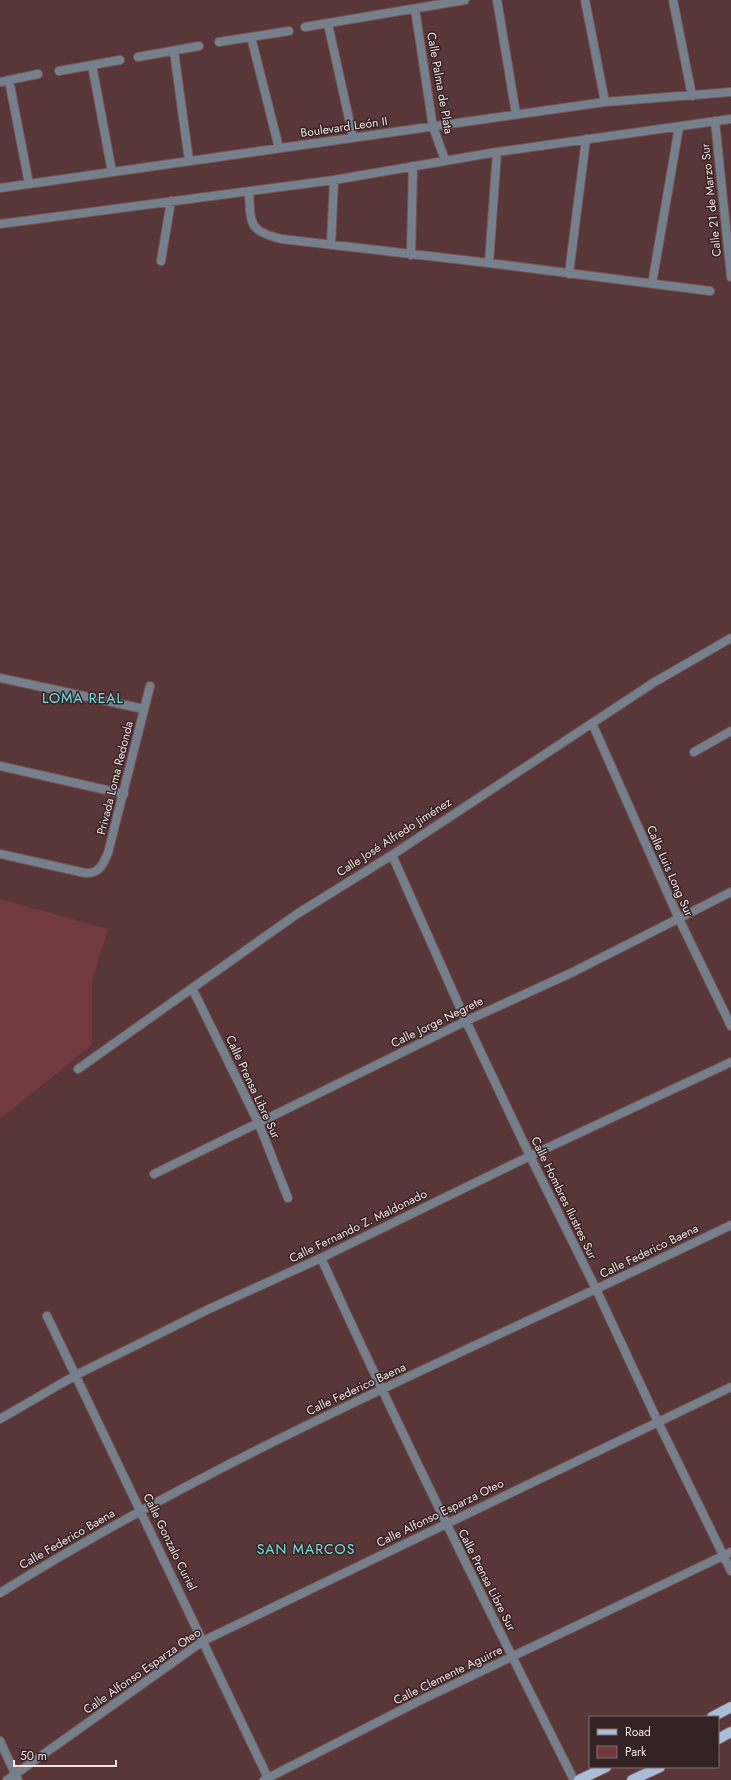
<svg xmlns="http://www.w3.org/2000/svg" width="731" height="1780" viewBox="0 0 731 1780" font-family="Jost,sans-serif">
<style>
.green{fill:#713a3f}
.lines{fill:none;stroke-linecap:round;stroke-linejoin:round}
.street-casing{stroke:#755556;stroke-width:10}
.primary-casing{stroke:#755556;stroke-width:12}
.street{stroke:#76808d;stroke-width:8}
.primary{stroke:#a9bdd7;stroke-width:10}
.labels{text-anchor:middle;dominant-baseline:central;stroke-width:3;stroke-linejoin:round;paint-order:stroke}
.street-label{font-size:12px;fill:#f6e0e0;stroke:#332324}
.quarter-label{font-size:14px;letter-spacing:1px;fill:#74e0e0;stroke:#332324}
</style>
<rect width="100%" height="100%" fill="#593638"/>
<path class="green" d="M 0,899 L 108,929 L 92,980 L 92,1045 L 0,1119 Z"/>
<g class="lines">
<g class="street-casing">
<path id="street" d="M 497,0 L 516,114
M 585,0 L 605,102
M 673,0 L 692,96
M 415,9 L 433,127 L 445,160
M 328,24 L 353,137
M 305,27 L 465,0
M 251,37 L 279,148
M 219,42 L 289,31
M 174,51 L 189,161
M 138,57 L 199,46
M 92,65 L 112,172
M 59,71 L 120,60
M 9,80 L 29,184
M 0,82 L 38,74
M 715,121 L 731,277
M 0,188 L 605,102 L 731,92
M 249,191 C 251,223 247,231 282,239 L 489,263 L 710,291
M 0,224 L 334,180 L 497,152 L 731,119
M 331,245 L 334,180
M 411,255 L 413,166
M 161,261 L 171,201
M 489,263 L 497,152
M 569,274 L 586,139
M 652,284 L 679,127
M 0,678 L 144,709
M 592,723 L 679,919 L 731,1026
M 694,752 L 731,731
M 0,766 L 124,794
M 0,854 L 85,873 C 99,874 103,865 108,853 L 150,686
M 392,855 L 466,1021 L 530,1156 L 596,1289 L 658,1422 L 731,1571
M 192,988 L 259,1124 L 288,1198
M 78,1069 L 297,914 L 392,855 L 653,683 L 731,638
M 154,1174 L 466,1021 L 571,973 L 731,892
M 321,1258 C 401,1434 487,1607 574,1780
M 47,1316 L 269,1780
M 0,1419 L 76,1375 L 209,1309 L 321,1258 L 530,1156 L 731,1062
M 0,1593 C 232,1448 486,1344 731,1225
M 0,1741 L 18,1780
M 7,1780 L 203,1641 L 731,1387
M 264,1780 L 417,1702 L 731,1552"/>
</g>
<g class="primary-casing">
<path id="primary" d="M 712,1717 L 731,1707
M 718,1739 L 731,1732
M 579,1780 L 606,1767
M 632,1780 L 660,1767"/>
</g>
<use href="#street" class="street"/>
<use href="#primary" class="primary"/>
</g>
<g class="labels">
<g class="street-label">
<text transform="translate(440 83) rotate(80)">Calle Palma de Plata</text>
<text transform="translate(344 127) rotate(-8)">Boulevard León II</text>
<text transform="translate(711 200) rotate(-96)">Calle 21 de Marzo Sur</text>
<text transform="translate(115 778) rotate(-76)">Privada Loma Redonda</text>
<text transform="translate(394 837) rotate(-33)">Calle José Alfredo Jiménez</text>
<text transform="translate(670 871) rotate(66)">Calle Luis Long Sur</text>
<text transform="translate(437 1022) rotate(-26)">Calle Jorge Negrete</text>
<text transform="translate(253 1087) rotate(65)">Calle Prensa Libre Sur</text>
<text transform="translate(564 1198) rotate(64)">Calle Hombres Ilustres Sur</text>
<text transform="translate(358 1226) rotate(-26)">Calle Fernando Z. Maldonado</text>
<text transform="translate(649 1251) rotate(-26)">Calle Federico Baena</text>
<text transform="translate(356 1389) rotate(-25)">Calle Federico Baena</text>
<text transform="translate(440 1513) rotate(-26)">Calle Alfonso Esparza Oteo</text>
<text transform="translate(67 1539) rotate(-30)">Calle Federico Baena</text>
<text transform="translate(170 1542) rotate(64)">Calle Gonzalo Curiel</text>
<text transform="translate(487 1580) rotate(63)">Calle Prensa Libre Sur</text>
<text transform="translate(142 1671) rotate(-35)">Calle Alfonso Esparza Oteo</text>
<text transform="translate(448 1675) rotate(-26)">Calle Clemente Aguirre</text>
</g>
<g class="quarter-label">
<text x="83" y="698">LOMA REAL</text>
<text x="306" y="1549">SAN MARCOS</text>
</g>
</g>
<rect x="589" y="1716" width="130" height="52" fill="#332324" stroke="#816f6f"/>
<rect x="597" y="1729" width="20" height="6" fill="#a9bdd7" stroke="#816f6f"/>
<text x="625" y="1736" font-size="12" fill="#f6e0e0">Road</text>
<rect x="597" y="1746" width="20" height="12" fill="#713a3f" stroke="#816f6f"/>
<text x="625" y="1756" font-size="12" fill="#f6e0e0">Park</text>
<path d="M14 1760v6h102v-6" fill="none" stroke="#f6e0e0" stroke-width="2"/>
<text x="20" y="1760" font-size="12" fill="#f6e0e0" stroke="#332324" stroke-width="3" paint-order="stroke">50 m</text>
</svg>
